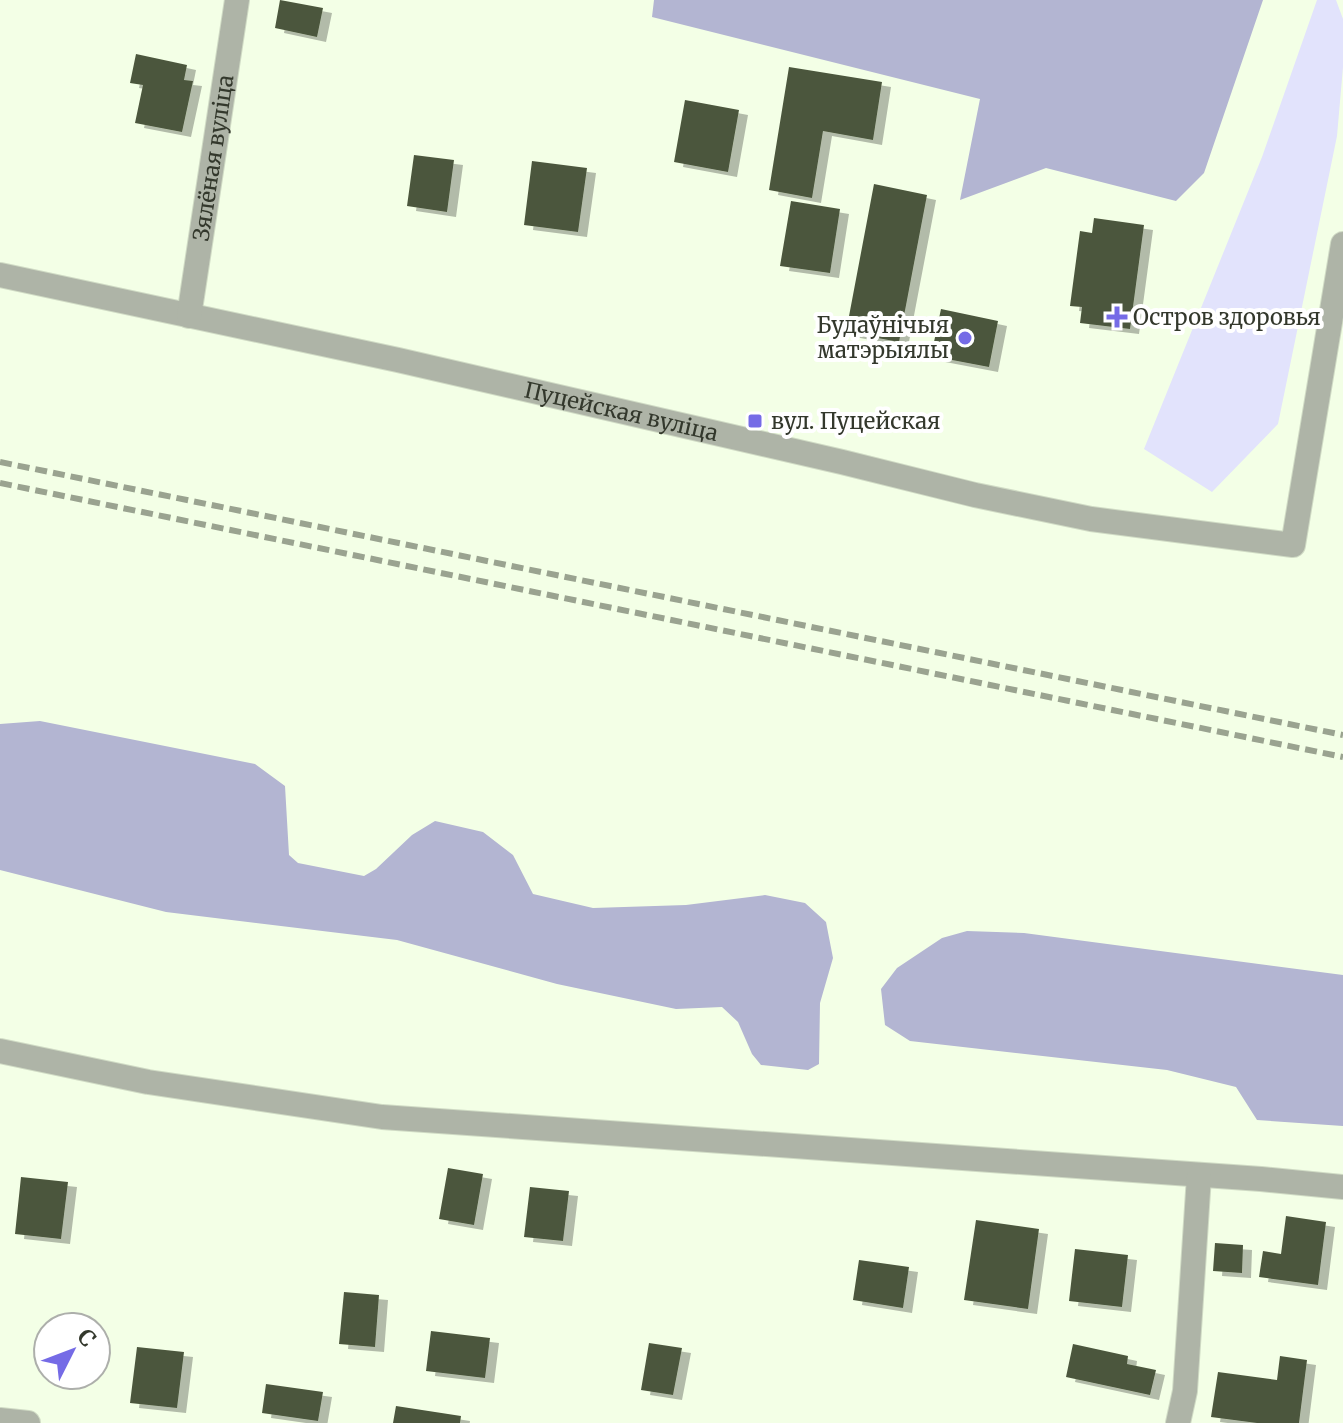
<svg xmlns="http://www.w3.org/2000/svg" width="1343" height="1423" viewBox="0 0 1343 1423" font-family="Merriweather,serif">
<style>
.green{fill:#e2e3fc}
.forest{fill:#b3b5d2}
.building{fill:#4c573d;filter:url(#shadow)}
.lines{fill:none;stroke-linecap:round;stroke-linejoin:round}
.minor-casing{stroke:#d0dbc5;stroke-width:26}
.minor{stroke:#aeb4a7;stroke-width:24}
.rail{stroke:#9aa390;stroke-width:6;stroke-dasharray:12 6;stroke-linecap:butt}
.poi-dot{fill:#756be6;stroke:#fff;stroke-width:3}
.labels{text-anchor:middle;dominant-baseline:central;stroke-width:8;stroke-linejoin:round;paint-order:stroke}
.street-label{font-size:22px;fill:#33382c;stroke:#fff}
.poi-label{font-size:22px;fill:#33382c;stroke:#fff;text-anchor:start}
</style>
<defs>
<filter id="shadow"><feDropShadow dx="9" dy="5" stdDeviation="0" flood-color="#0004"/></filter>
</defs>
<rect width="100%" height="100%" fill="#f3ffe6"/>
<path class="green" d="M 1317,0 L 1336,0 L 1343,19 L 1343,67 L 1337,136 L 1278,424 L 1212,492 L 1144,449 L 1262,157 Z"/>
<path class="forest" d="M 654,0 L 1263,0 L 1204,173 L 1176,201 L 1046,168 L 960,200 L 980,99 L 652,17 Z
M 40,721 L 255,764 L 285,786 L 289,855 L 298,863 L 364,876 L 376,869 L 412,835 L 435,821 L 483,832 L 513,855 L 533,894 L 593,908 L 686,905 L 765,895 L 805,903 L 826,922 L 833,958 L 820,1003 L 819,1064 L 808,1070 L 761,1065 L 752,1054 L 738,1022 L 722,1007 L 676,1009 L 557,984 L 397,940 L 166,912 L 0,870 L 0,724 Z
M 967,931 L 1024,933 L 1343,975 L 1343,1126 L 1257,1120 L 1236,1087 L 1167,1070 L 910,1041 L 885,1025 L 881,989 L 897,968 L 942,938 Z"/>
<path class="building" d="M 280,0 L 323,8 L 317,37 L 275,28 Z
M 136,54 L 187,65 L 184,80 L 193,81 L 182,132 L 135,123 L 143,85 L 130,83 Z
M 789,67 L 882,82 L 873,140 L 823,131 L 812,198 L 769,190 Z
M 685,100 L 739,110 L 728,172 L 674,162 Z
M 414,155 L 454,160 L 447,212 L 407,206 Z
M 532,161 L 587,168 L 578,232 L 524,225 Z
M 874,184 L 927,195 L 899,342 L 846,332 Z
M 791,201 L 840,209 L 830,273 L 780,266 Z
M 1094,218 L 1144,225 L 1130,329 L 1080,323 L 1082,307 L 1070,306 L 1080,231 L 1092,233 Z
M 941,309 L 998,321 L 989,367 L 931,356 Z
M 448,1168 L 483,1174 L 474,1225 L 439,1219 Z
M 21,1177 L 68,1182 L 61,1239 L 15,1234 Z
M 530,1187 L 569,1191 L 563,1241 L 524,1237 Z
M 1286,1216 L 1326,1222 L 1318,1285 L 1259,1277 L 1263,1251 L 1281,1254 Z
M 976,1220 L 1039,1229 L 1028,1309 L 964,1300 Z
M 1215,1243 L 1243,1245 L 1242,1273 L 1213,1271 Z
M 1075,1249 L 1128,1255 L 1122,1307 L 1069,1301 Z
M 859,1260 L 909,1267 L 903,1308 L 853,1300 Z
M 344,1292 L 379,1295 L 375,1347 L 339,1344 Z
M 431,1331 L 490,1338 L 485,1378 L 426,1371 Z
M 649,1343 L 682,1348 L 673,1395 L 641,1390 Z
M 1073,1344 L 1128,1356 L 1127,1364 L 1156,1370 L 1150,1395 L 1066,1377 Z
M 137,1347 L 184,1352 L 177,1408 L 130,1403 Z
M 1280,1356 L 1307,1360 L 1299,1423 L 1257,1423 L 1211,1417 L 1218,1372 L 1277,1380 Z
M 266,1384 L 323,1392 L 318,1421 L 262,1413 Z
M 396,1406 L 461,1416 L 460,1423 L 393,1423 Z"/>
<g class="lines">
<g class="minor-casing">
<g id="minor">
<path id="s1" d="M 0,275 L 398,360 L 842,462 L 975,495 L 1091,519 L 1293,545 L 1343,244"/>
<path id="s2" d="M 189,316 L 237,0"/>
<path d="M 0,1051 L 148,1082 L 382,1117 L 1261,1179 L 1343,1187"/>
<path d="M 0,1420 L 28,1423"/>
<path d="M 1178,1423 L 1185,1391 L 1199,1176"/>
</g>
</g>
<use href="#minor" class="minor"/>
<path class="rail" d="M 0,462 L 1343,735
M 0,483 L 1343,757"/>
</g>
<g class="poi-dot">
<path d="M1113 305h8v8h8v8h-8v8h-8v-8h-8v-8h8z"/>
<circle cx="965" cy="338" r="8"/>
<rect x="747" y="413" width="16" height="16" rx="4"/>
</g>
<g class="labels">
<g class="street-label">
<text stroke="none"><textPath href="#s2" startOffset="160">Зялёная вуліца</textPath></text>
<text stroke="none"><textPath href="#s1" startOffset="636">Пуцейская вуліца</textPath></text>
</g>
<g class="poi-label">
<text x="1133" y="317">Остров здоровья</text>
<text x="949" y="325" text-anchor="end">Будаўнічыя<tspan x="949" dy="25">матэрыялы</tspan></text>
<text x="771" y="421">вул. Пуцейская</text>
</g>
</g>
<g transform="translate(72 1351) rotate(48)"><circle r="38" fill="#ffffff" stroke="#adafab" stroke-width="2"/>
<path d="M0-6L14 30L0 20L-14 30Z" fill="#756be6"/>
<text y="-12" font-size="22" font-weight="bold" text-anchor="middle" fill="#33382c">С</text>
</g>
</svg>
